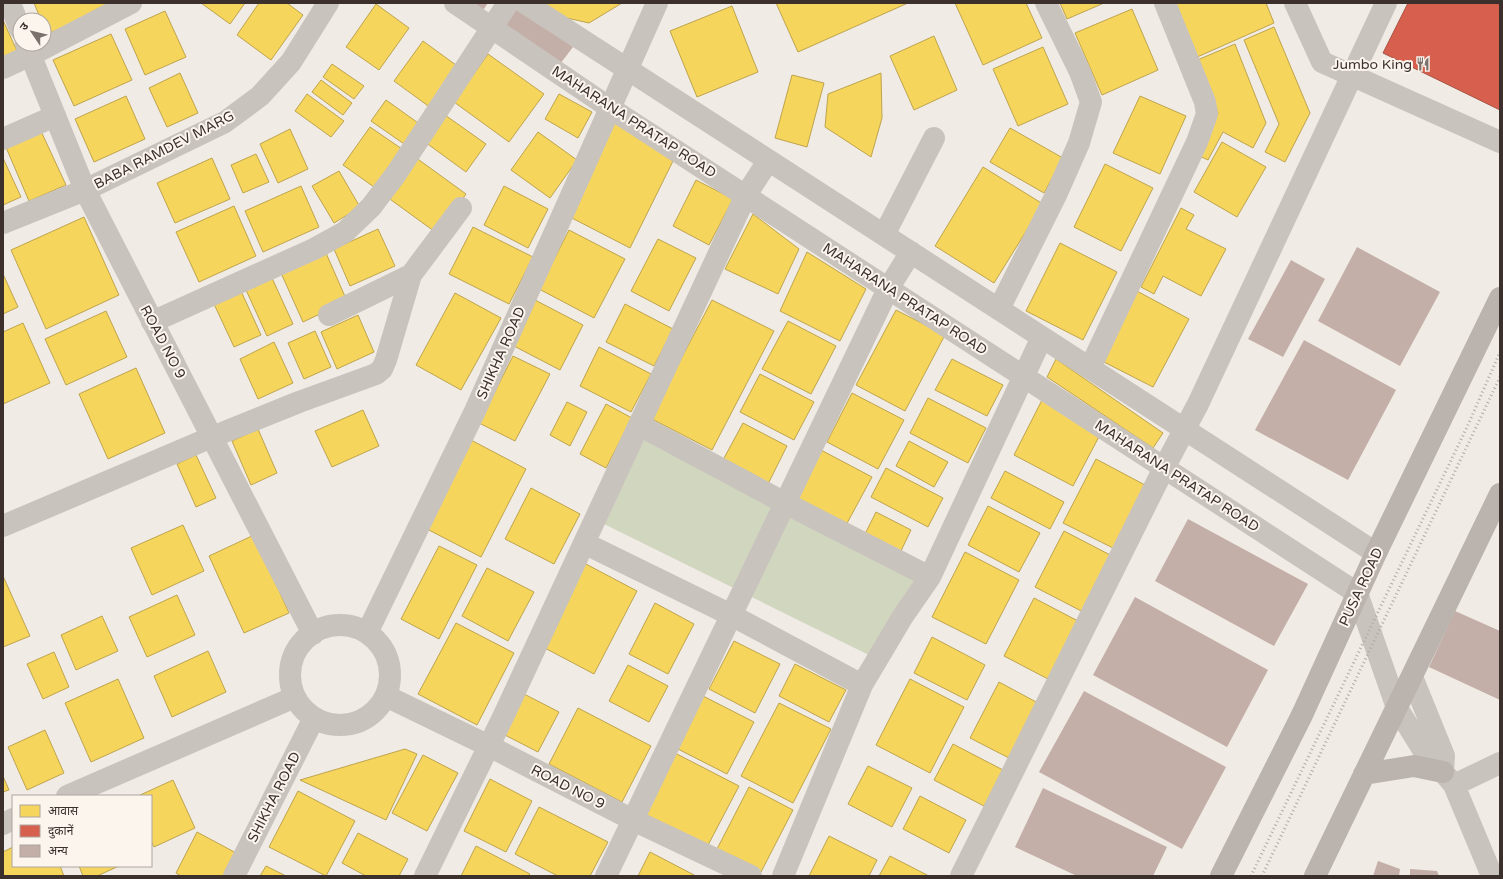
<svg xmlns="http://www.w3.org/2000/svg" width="1503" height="879" viewBox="0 0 1503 879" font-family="'Varela Round','Noto Sans Devanagari',sans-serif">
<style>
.green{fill:#d1d6bf}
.homes{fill:#f6d55c;stroke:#bea44d}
.shops{fill:#d6604d;stroke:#a85243}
.building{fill:#c3afa7}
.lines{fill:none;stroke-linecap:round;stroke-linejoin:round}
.minor{stroke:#c9c3be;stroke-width:22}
.tertiary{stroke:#c9c3be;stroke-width:22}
.secondary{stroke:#bab3ae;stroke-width:22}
.rail{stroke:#b1aca8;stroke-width:3;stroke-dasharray:1 3;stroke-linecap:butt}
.labels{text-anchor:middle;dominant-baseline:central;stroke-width:4;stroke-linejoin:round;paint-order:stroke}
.poi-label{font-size:14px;fill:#3b302b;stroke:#fbf5ee;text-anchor:end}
.street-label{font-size:14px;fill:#3b302b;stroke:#fbf5ee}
</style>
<rect width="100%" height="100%" fill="#f0ebe5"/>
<path class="green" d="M 648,432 L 924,569 L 879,660 L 602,523 Z"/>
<path class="homes" d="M 34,3 L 105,3 L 107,9 L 47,34 L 44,27 L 44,20 L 41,20 Z
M 201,3 L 245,3 L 230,24 Z
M 259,3 L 287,3 L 303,15 L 271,60 L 237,35 Z
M 534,3 L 622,3 L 589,23 L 545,13 Z
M 776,3 L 908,3 L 798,52 Z
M 955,3 L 1026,3 L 1042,38 L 983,65 Z
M 1060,3 L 1104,3 L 1067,19 Z
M 1171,3 L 1266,3 L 1274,23 L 1195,58 Z
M 376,4 L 409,28 L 379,70 L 346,47 Z
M 732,6 L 758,72 L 697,97 L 670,31 Z
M 1132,9 L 1158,70 L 1102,95 L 1075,33 Z
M 165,11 L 186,57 L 145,75 L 125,29 Z
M 3,20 L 17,51 L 3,58 Z
M 1274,27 L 1310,113 L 1285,162 L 1265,152 L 1279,124 L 1244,40 Z
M 111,34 L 132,80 L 74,106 L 53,60 Z
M 934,36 L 957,90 L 914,110 L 890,56 Z
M 423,41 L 460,68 L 431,108 L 394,81 Z
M 1235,44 L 1266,123 L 1253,148 L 1223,132 L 1208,160 L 1195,154 L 1218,113 L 1195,61 Z
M 1043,47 L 1068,104 L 1018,126 L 993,69 Z
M 488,54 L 544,94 L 509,142 L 454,102 Z
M 332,64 L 364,86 L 354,99 L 323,77 Z
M 180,73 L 198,113 L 167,127 L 149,88 Z
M 881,73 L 882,118 L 871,157 L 825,127 L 828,94 Z
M 792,75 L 824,83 L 807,147 L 775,138 Z
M 321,80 L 352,103 L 343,115 L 312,92 Z
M 307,94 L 344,121 L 331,137 L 295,111 Z
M 559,94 L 592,112 L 578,138 L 545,119 Z
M 126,96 L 145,139 L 94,162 L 75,119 Z
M 1140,96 L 1186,116 L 1160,174 L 1113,153 Z
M 386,100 L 421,125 L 407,146 L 371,121 Z
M 445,115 L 486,144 L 466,172 L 425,142 Z
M 614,120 L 673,161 L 630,248 L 568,216 Z
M 370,127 L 402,149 L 374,187 L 343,165 Z
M 1010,128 L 1063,158 L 1044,193 L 990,162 Z
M 40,129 L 66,185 L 29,201 L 5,145 Z
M 290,129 L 308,169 L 278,183 L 260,144 Z
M 538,132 L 577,160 L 550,198 L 511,170 Z
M 1222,142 L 1266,167 L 1237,217 L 1194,192 Z
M 256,154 L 269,182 L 243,193 L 231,165 Z
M 415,157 L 466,194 L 438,234 L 387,197 Z
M 3,158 L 21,197 L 3,205 Z
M 212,158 L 230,199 L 175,223 L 157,183 Z
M 1105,164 L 1153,188 L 1121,251 L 1074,227 Z
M 983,167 L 1043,204 L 994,283 L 935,246 Z
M 339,171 L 360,207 L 334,223 L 312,186 Z
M 696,180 L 733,199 L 709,245 L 673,226 Z
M 301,186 L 319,227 L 263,252 L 245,211 Z
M 504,186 L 548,209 L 528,248 L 484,225 Z
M 234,206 L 256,256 L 199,282 L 176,232 Z
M 1181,208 L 1194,215 L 1186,229 L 1226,249 L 1201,296 L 1163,276 L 1154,294 L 1141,287 Z
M 753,214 L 799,249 L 778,294 L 725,269 Z
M 84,217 L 119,295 L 46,329 L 11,250 Z
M 473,227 L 533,257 L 509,304 L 449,274 Z
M 378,229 L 395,266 L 350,286 L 334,249 Z
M 569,230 L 625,259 L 594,318 L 539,289 Z
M 658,239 L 696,258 L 669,311 L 631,291 Z
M 1060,243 L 1117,272 L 1083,340 L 1026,311 Z
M 807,252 L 866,289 L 840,341 L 780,311 Z
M 326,253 L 347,301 L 303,322 L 281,273 Z
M 3,274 L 18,307 L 3,314 Z
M 272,278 L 293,324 L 267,336 L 246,290 Z
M 1135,290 L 1189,319 L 1153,387 L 1098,359 Z
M 241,291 L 261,335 L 234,347 L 214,304 Z
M 455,293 L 501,318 L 461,390 L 416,365 Z
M 535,300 L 583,325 L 560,370 L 512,345 Z
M 712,300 L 774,331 L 712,450 L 650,418 Z
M 625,304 L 673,329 L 654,366 L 606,342 Z
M 896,310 L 945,335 L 905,411 L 856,385 Z
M 106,311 L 127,357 L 66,385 L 45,339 Z
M 358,315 L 374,352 L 337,369 L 321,332 Z
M 788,321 L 836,346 L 811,394 L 762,369 Z
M 23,323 L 50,383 L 3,404 L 3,332 Z
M 315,331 L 331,367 L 304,379 L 288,343 Z
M 274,342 L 293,383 L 258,399 L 240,359 Z
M 599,347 L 651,374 L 631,412 L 580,386 Z
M 513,356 L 550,374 L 515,441 L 479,423 Z
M 952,359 L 1003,385 L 987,416 L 935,390 Z
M 1056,359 L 1163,433 L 1153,448 L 1047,377 Z
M 136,368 L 165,433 L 108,459 L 79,394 Z
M 760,374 L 814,402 L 794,440 L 740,412 Z
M 852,393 L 904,420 L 878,469 L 827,442 Z
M 928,398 L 986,428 L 968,463 L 910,433 Z
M 1042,400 L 1102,431 L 1073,486 L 1014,455 Z
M 567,402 L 587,412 L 570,446 L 550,435 Z
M 606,404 L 632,418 L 606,468 L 580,454 Z
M 363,410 L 379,446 L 332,467 L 315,431 Z
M 743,423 L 787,446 L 768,484 L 723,460 Z
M 258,429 L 277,473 L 251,485 L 232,441 Z
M 471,440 L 526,469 L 481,557 L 425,528 Z
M 909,441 L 948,462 L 934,487 L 896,466 Z
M 819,449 L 872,477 L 845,527 L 793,500 Z
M 196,455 L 216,498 L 196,507 L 177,464 Z
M 1096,459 L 1145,485 L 1113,548 L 1063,523 Z
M 886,468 L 943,498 L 928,527 L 871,497 Z
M 1005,471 L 1064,502 L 1050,529 L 991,498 Z
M 531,488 L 580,514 L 554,564 L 505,539 Z
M 988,506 L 1040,533 L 1019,572 L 968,545 Z
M 876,512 L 911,530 L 899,555 L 864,536 Z
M 183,525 L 204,571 L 152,595 L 131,548 Z
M 1064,531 L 1116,558 L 1087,614 L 1035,587 Z
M 254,535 L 289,613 L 244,633 L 209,556 Z
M 439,546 L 477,565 L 439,639 L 401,619 Z
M 965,552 L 1019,580 L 986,644 L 932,617 Z
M 584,563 L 637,591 L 594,674 L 541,646 Z
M 487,568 L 534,592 L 508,641 L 462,616 Z
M 3,576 L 30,636 L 3,647 Z
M 177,595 L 195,635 L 147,657 L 129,617 Z
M 1034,598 L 1078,621 L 1048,679 L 1004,656 Z
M 655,603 L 694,624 L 668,674 L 629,654 Z
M 102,616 L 118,651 L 76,670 L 61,635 Z
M 456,623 L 514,653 L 477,725 L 418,694 Z
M 932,637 L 985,665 L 967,700 L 914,673 Z
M 734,641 L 780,664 L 755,713 L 709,689 Z
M 208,651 L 226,692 L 172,717 L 154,676 Z
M 54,652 L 69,687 L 43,699 L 27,664 Z
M 795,664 L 846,690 L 829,722 L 779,696 Z
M 628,665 L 668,686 L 649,722 L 609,701 Z
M 118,679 L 144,738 L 91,762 L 65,703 Z
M 910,679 L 964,707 L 930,773 L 876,745 Z
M 999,682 L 1038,703 L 1009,758 L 970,738 Z
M 524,694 L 559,712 L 538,752 L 503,734 Z
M 701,695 L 754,722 L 727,774 L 674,747 Z
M 779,703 L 831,729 L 793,803 L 741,776 Z
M 578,708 L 651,746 L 622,802 L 549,764 Z
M 45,730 L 64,773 L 27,790 L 8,747 Z
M 953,744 L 1003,770 L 984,806 L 934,780 Z
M 405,749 L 417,754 L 386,820 L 300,780 Z
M 673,752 L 739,786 L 707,847 L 642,813 Z
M 423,755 L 458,773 L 427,831 L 392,813 Z
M 868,766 L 912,788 L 892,827 L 848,804 Z
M 3,776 L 9,790 L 3,792 Z
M 490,779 L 532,801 L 506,852 L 464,831 Z
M 173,780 L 195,828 L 154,847 L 151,841 L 151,796 L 138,796 Z
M 749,787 L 793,810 L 761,872 L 717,849 Z
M 298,791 L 355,821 L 326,876 L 269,847 Z
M 920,796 L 966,820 L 949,853 L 903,829 Z
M 539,807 L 608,842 L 590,876 L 558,876 L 515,854 Z
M 197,832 L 238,854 L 227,876 L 181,876 L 176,873 Z
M 358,833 L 408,859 L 399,876 L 366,876 L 342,863 Z
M 829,836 L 877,860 L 869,876 L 809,876 Z
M 476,846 L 530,874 L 528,876 L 461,876 Z
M 13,847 L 13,866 L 60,866 L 64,876 L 3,876 L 3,852 Z
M 650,852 L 696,876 L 638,876 Z
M 890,856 L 929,876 L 879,876 Z
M 79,866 L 119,866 L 97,876 L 83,876 Z
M 266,866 L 286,876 L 260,876 Z"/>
<path class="shops" d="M 1408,3 L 1496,3 L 1500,5 L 1500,110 L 1383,53 Z"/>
<path class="building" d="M 460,3 L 488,3 L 479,16 Z
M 515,5 L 573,47 L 557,68 L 499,26 Z
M 1357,247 L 1440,292 L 1400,366 L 1318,321 Z
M 1291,260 L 1325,279 L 1283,357 L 1248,339 Z
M 1304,340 L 1396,390 L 1348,480 L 1255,430 Z
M 1188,519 L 1308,584 L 1274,646 L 1155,581 Z
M 1135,597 L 1268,670 L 1227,747 L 1093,675 Z
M 1455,611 L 1500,631 L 1500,700 L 1429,667 Z
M 1084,691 L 1226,767 L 1182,849 L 1039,772 Z
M 1043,788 L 1167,847 L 1153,876 L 1077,876 L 1015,847 Z
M 1378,861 L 1400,869 L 1399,876 L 1373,876 Z
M 1410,869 L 1437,871 L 1439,876 L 1410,876 Z"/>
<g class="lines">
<path class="minor" d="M 455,3 L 610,108 L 1357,593 L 1397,708 L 1430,761 L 1443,772 L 1454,785 L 1492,876
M 525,3 L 1376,553
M 3,68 L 31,55 L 131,3
M 3,139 L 55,116
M 3,223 L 85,190 L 225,122 L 260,96 L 291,62 L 328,3
M 884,235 L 934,138
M 999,309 L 1056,195 L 1079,143 L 1091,102 L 1080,72 L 1046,3
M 329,315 L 411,275
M 152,322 L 314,249 L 345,232 L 371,207 L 396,174 L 508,3
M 1090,368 L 1197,142 L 1207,114 L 1205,102 L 1165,3
M 639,425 L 785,503 L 930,577
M 3,526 L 212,437 L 299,402 L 376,374 L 382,369 L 386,360 L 411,275 L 461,208
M 584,543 L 731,615 L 862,685
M 1412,677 L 1444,756 L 1443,772
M 1454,785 L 1500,763
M 425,876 L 504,715 L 746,195 L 768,161
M 606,876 L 888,289 L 911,252
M 783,876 L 862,685 L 903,616 L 930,577 L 1042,337
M 961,876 L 1164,468 L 1198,404 L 1386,3"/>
<path class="tertiary" d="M 10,3 L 20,29
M 1295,3 L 1322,62 L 1500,142
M 26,44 L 85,190 L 313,634
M290 675a50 50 0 1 1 100 0a50 50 0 1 1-100 0Z
M 367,633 L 475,411 L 657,3
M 386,696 L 489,746 L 633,820 L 751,876
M 67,796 L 295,697
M 3,824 L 13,819
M 234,876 L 314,718"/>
<path class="secondary" d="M 1364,774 L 1414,766 L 1443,772
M 1221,876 L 1302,715 L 1376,553 L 1500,298
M 1315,876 L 1500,494"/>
<path class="rail" d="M 1251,876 L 1468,425 L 1500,352
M 1262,876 L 1500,377"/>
</g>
<defs>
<g id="restaurant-bare" transform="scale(1.08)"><path d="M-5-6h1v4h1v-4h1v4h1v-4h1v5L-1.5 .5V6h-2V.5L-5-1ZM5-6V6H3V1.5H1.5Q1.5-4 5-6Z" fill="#7a716c" stroke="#fbf5ee" stroke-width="2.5" paint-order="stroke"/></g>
</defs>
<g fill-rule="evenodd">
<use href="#restaurant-bare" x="1423" y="64"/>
</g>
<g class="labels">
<g class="poi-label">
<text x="1412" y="64">Jumbo King</text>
</g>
<g class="street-label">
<text transform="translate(634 122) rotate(33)">MAHARANA PRATAP ROAD</text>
<text transform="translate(164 150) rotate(-27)">BABA RAMDEV MARG</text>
<text transform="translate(905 299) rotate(33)">MAHARANA PRATAP ROAD</text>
<text transform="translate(163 342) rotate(62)">ROAD NO 9</text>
<text transform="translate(501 353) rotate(-66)">SHIKHA ROAD</text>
<text transform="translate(1177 476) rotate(33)">MAHARANA PRATAP ROAD</text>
<text transform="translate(1361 587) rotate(-65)">PUSA ROAD</text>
<text transform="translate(568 787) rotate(27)">ROAD NO 9</text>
<text transform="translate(274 797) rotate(-63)">SHIKHA ROAD</text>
</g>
</g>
<rect width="1503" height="879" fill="none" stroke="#3b302b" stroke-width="8"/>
<rect x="12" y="795" width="140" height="72" fill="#fbf5ee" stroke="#aea6a0"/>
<rect x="20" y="805" width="20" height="12" fill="#f6d55c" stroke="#aea6a0"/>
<text x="48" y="815" font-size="12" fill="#3b302b">आवास</text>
<rect x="20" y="825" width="20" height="12" fill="#d6604d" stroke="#aea6a0"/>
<text x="48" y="835" font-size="12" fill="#3b302b">दुकानें</text>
<rect x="20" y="845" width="20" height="12" fill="#c3afa7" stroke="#aea6a0"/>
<text x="48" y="855" font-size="12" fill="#3b302b">अन्य</text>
<g transform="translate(32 32) rotate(305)"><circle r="19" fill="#fbf5ee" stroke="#aea6a0"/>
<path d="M0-3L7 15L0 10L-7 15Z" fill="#7a716c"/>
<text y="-6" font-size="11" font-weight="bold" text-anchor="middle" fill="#3b302b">उ</text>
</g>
</svg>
